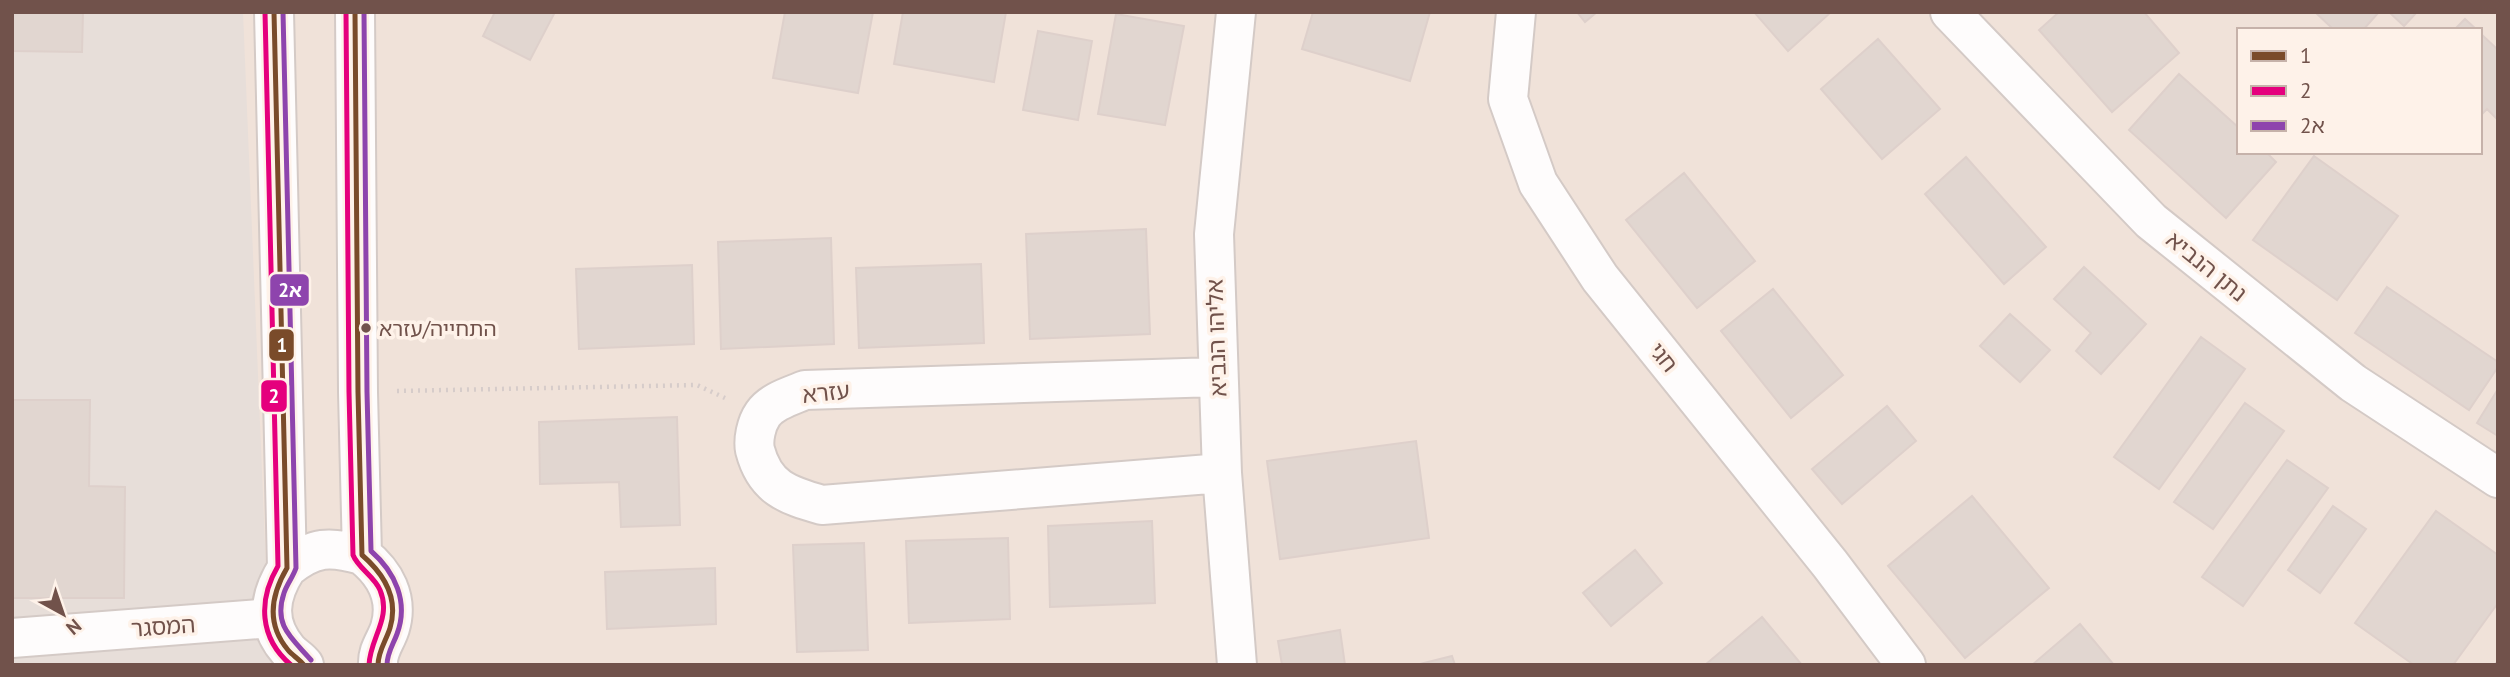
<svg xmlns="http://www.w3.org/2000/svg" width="2510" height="677" viewBox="0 0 2510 677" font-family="'PT Sans','Noto Sans Hebrew',sans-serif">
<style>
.residential{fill:#f0e2d9;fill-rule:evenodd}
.industrial{fill:#e7ded9}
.building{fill:#e1d6d0;stroke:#ded0cb;stroke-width:2}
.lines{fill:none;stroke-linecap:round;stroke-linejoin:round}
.minor-casing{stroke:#d4cac6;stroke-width:42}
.tertiary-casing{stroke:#d4cac6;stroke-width:42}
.path{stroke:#d6ccca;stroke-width:4.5;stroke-dasharray:2 5;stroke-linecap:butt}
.minor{stroke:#fefcfc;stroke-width:38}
.tertiary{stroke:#fefcfc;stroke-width:38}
.bus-1-casing{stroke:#fef2e9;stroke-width:10}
.bus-2-casing{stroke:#fef2e9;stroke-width:10}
.bus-3-casing{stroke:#fef2e9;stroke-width:10}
.bus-1{stroke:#7a4b2a;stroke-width:5}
.bus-2{stroke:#e5007d;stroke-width:5}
.bus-3{stroke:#8e44ad;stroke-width:5}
.bus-dot{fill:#71524b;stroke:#fef2e9;stroke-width:2.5}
.labels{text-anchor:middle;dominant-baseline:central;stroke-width:7;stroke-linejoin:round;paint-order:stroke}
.bus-label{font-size:21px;fill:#71524b;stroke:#fef2e9;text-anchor:start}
.street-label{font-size:23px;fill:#71524b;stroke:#fef2e9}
.line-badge{stroke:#fef2e9;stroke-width:2.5}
.badge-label{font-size:19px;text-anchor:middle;font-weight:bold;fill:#fff}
</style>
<rect width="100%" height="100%" fill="#f5eee9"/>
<path class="residential" d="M 12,12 L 2498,12 L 2498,665 L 12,665 ZM 2239,30 L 2480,30 L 2480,152 L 2239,152 Z"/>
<path class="industrial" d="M 12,12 L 243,12 L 268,617 L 279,665 L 12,665 Z"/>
<path class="building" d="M 12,12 L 83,12 L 82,52 L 12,51 Z
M 495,12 L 555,12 L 530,60 L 483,36 Z
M 785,12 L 873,12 L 858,93 L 773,78 Z
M 903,12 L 1006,12 L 994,82 L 894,64 Z
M 1313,12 L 1430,12 L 1410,81 L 1302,49 Z
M 1577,12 L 1597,12 L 1585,22 Z
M 1754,12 L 1831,12 L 1788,51 Z
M 2059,12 L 2144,12 L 2179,53 L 2112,112 L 2039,30 Z
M 2315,12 L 2379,12 L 2363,30 L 2334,30 Z
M 2389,12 L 2417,12 L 2404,26 Z
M 1116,14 L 1184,26 L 1165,125 L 1098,114 Z
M 2465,19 L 2477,30 L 2454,30 Z
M 1038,31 L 1092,41 L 1078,120 L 1023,110 Z
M 2480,33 L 2498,50 L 2498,120 L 2487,109 L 2480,116 Z
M 1878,39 L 1940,109 L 1882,159 L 1821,89 Z
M 2179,74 L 2239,128 L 2239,152 L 2266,152 L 2276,162 L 2226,218 L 2129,130 Z
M 2314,156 L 2398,216 L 2337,300 L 2253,240 Z
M 1966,157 L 2046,247 L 2004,284 L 1925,194 Z
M 1684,173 L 1755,261 L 1697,308 L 1626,220 Z
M 1146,229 L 1150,334 L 1030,339 L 1026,234 Z
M 831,238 L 834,344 L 721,349 L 718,242 Z
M 981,264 L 984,343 L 859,348 L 856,268 Z
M 692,265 L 694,344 L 579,349 L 576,269 Z
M 2084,267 L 2146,324 L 2101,374 L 2076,351 L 2091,333 L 2054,299 Z
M 2387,287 L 2498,362 L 2498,367 L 2469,410 L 2355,333 Z
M 1773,289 L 1843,375 L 1791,418 L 1721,331 Z
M 2010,314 L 2050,350 L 2020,382 L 1980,346 Z
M 2201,337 L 2245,369 L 2159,489 L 2114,457 Z
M 2498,389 L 2498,436 L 2477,423 Z
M 12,400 L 90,400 L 89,486 L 125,487 L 124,598 L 12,598 Z
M 2245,403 L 2284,431 L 2213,529 L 2174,502 Z
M 1887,406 L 1916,441 L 1842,504 L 1812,469 Z
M 677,417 L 680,525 L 621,527 L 619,482 L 540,484 L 539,422 Z
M 1416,441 L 1429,538 L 1280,559 L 1267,461 Z
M 2287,460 L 2328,488 L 2243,606 L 2202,577 Z
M 1972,496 L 2049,588 L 1965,658 L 1888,566 Z
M 2333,506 L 2366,529 L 2320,593 L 2288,570 Z
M 2436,511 L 2498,555 L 2498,603 L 2453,665 L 2414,665 L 2355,623 Z
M 1152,521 L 1155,603 L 1050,607 L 1048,526 Z
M 1008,538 L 1010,619 L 909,623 L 906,541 Z
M 864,543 L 868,650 L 797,652 L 793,545 Z
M 1635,550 L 1662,583 L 1611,626 L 1583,593 Z
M 715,568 L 716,624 L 607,629 L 605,572 Z
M 1762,617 L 1802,665 L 1705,665 Z
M 2080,624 L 2114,665 L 2032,665 Z
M 1340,630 L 1345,665 L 1282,665 L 1278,641 Z
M 1452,656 L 1455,665 L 1416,665 Z"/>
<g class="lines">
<g class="minor-casing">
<path id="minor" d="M 1236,12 L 1214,234 L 1222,473 L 1237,665
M 1516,12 L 1508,99 L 1538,183 L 1600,278 L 1830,564 L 1906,665
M 1950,12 L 2151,221 L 2353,383 L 2498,478
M 1217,377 L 805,390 C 791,396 772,401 763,414 C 756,424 753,440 755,450 C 765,488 787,495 822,505 L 1222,473
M 12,638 L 272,618"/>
</g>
<g class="tertiary-casing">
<path id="tertiary" d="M 274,12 L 287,568 C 269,596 265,623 288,650 C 293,656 300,659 304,665
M 355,12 L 358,392 L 362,555 C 385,573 399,598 390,628 C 386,641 377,650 378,665
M 287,568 C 314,546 330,546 362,555"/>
</g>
<path class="path" d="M 397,391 L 697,385 L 725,398
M 2496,665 L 2498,662"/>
<use href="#minor" class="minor"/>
<use href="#tertiary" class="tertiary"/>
<g class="bus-1-casing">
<path id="bus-1" d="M 274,12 L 287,568 C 271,595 266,624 288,650 C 292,655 299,659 304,665
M 355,12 L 358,392 L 362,555 C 384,574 399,598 390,628 C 386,641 378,651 378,665"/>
</g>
<g class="bus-2-casing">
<path id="bus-2" d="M 265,12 L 278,566 C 258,600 259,638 291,665
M 346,12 L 349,392 L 353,555 C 358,568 374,576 380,590 C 392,618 370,638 369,665"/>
</g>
<g class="bus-3-casing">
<path id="bus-3" d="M 283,12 L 296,568 C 293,577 287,584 284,593 C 273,626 292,638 311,660
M 364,12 L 367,392 L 371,551 C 395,572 409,602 397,634 C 393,645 387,653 387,665"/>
</g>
<use href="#bus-1" class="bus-1"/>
<use href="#bus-2" class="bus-2"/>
<use href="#bus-3" class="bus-3"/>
</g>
<circle class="bus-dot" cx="366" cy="328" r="6"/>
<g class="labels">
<g class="bus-label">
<text x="379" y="328">התחייה/עזרא</text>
</g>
<g class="street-label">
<text transform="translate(2207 266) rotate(39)">נתן הנביא</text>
<text transform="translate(1216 338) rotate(-92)">אליהו הנביא</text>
<text transform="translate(1664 357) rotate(51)">חגי</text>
<text transform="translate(826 392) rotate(-6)">עזרא</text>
<text transform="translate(163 626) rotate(-4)">המסגר</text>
</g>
</g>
<g class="line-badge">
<rect x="269" y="273" width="41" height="34" rx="7" fill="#8e44ad"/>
<rect x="268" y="328" width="27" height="34" rx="7" fill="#7a4b2a"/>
<rect x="260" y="379" width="28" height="34" rx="7" fill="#e5007d"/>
</g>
<g class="badge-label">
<text x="290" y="297">2א</text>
<text x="282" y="352">1</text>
<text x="274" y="403">2</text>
</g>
<rect width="2510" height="677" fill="none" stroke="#71524b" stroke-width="28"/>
<rect x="2237" y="28" width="245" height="126" fill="#fef2e9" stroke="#c6b2aa" stroke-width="2"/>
<rect x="2251" y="51" width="35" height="10" fill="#7a4b2a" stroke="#c6b2aa" stroke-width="2"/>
<text x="2300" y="63" font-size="21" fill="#71524b">1</text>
<rect x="2251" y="86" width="35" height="10" fill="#e5007d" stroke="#c6b2aa" stroke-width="2"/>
<text x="2300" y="98" font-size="21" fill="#71524b">2</text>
<rect x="2251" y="121" width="35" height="10" fill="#8e44ad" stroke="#c6b2aa" stroke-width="2"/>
<text x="2300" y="133" font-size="21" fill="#71524b">2א</text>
<g transform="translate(63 614) rotate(140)" stroke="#fef2e9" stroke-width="5" paint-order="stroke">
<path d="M0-5L12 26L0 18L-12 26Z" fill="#71524b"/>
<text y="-10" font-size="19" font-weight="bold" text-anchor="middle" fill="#71524b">N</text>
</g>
</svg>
